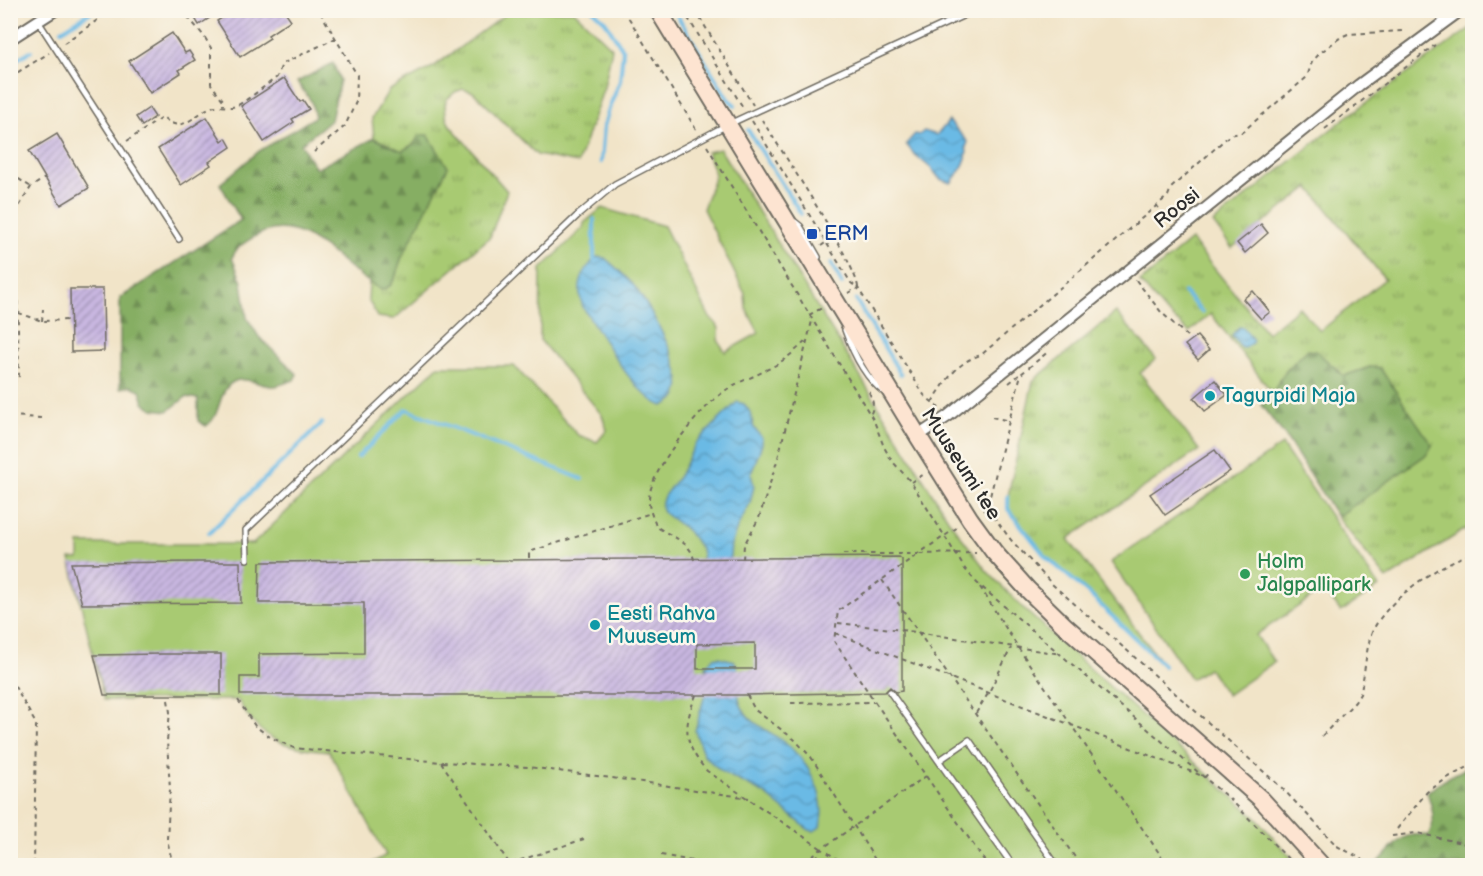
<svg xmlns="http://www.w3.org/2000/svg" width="1483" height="876" viewBox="0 0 1483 876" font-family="'Balsamiq Sans',sans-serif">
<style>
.grass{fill:url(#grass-tufts);stroke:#6a7a4e;stroke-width:1.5}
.forest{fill:url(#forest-firs);stroke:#586c48;stroke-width:1.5}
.park{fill:#a8ca72;stroke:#6a7a4e;stroke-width:1.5}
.water{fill:url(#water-waves);stroke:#4a7288;stroke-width:1.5}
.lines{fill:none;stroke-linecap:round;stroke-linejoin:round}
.stream{stroke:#6abae5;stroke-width:4}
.building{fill:url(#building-hatch);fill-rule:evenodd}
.lane-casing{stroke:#706c62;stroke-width:8}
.street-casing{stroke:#706c62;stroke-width:14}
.secondary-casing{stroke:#706c62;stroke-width:20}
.path{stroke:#706c62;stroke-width:2;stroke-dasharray:4.5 4.5;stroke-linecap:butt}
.lane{stroke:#fff;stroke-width:5}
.street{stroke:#fff;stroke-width:10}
.secondary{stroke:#fde4d1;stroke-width:16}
.transit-dot{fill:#1a4fb4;stroke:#fbf7ec;stroke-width:2}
.culture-dot{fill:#0f9aa8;stroke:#fbf7ec;stroke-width:2}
.leisure-dot{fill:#2e9e5b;stroke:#fbf7ec;stroke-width:2}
.labels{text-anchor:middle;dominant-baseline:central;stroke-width:5;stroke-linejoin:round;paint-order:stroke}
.street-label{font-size:20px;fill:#2b2b2b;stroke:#fbf7ec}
.transit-label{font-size:20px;fill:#164399;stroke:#fbf7ec;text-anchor:start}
.culture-label{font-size:20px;fill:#0d838f;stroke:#fbf7ec;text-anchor:start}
.leisure-label{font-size:20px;fill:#27864d;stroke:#fbf7ec;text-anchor:start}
</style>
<defs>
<pattern id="grass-tufts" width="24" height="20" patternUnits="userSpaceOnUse" patternTransform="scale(1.5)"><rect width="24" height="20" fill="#a8ca72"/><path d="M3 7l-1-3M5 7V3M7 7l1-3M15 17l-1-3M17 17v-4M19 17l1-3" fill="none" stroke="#89a45e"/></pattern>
<pattern id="forest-firs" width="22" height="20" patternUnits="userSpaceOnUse" patternTransform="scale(1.5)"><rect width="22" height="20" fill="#86ae64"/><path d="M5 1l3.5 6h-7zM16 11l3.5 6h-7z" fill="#6e8e53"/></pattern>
<pattern id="water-waves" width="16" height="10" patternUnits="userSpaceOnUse" patternTransform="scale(1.5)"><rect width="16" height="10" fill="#6abae5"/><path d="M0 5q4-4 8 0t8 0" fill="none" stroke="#5797ba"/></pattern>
<pattern id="building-hatch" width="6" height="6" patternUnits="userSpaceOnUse" patternTransform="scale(1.5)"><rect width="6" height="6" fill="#c9b7e1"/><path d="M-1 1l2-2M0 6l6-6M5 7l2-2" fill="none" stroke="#a395b7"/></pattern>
</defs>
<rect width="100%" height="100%" fill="#fbf7ec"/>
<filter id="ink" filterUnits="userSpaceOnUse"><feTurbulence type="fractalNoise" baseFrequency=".0167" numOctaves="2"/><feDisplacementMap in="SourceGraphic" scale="12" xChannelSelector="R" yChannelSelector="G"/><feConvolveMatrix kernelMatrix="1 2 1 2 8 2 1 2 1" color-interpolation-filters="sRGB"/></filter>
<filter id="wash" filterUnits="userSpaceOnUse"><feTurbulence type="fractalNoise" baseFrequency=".008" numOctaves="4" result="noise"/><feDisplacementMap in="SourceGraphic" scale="24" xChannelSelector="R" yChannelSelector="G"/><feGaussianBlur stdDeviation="1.35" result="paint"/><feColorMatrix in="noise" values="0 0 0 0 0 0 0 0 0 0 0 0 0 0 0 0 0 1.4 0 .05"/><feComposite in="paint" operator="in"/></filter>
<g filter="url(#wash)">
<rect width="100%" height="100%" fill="#f1e4c8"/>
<path class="grass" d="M 510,11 L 574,11 L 612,48 L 604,87 L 578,163 L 537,155 L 473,92 L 463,89 L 455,92 L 447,99 L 445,104 L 446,116 L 449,124 L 507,191 L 490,237 L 394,319 L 378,317 L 368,300 L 369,283 L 382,290 L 390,286 L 395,278 L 401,259 L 421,219 L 434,146 L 428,135 L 402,151 L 374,138 L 372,118 L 389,90 L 433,67 Z
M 1472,27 L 1472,525 L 1387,579 L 1337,517 L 1427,454 L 1432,445 L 1370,367 L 1344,376 L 1335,367 L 1290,366 L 1279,380 L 1274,395 L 1211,314 L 1189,332 L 1163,309 L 1140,282 L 1191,240 L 1267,333 L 1299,307 L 1320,331 L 1385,279 L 1309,187 L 1232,248 L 1213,223 L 1344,119 Z
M 1116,312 L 1156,359 L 1140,373 L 1199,450 L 1068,539 L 1164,666 L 1087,592 L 1046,557 L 1008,509 L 1008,496 L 1033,381 Z"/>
<path class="forest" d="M 333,63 L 340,80 L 331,120 L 301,144 L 316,169 L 374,138 L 402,151 L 414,144 L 419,135 L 428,135 L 448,167 L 401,259 L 395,278 L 390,286 L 382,290 C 343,271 302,207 254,237 C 244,243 236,247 232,258 L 242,282 L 247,318 L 259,337 L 297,374 L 294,380 C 288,382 281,385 275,386 C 261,387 247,375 233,382 C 217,391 222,416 206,426 L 198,421 L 198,399 L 186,397 L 168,411 L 153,409 L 144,403 L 140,390 L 131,386 L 120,388 L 120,298 L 241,220 L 220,184 L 259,151 L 315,117 L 311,101 L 297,82 Z
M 1307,350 L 1316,351 L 1344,376 L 1370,367 L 1380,368 L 1432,445 L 1427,454 L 1337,517 L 1286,437 L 1261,405 C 1276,393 1272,392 1281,378 C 1288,367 1298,359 1307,350 Z
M 1472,765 L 1472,865 L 1376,865 C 1394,847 1400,830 1428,836 C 1437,820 1432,808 1427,792 L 1449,777 Z"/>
<path class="park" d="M 720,149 L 948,519 L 986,570 L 1026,611 L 1254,816 L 1298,865 L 369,865 L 386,855 L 329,751 C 285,747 260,742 238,700 L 104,700 L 70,559 L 79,559 L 79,544 L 253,544 L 438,366 L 514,366 L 578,435 L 597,442 L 607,430 L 602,415 L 540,340 L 541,269 L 583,228 L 584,223 L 602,208 L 664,226 L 710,318 C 719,324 721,330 718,340 L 725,352 L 759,333 L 746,308 L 745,294 L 703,209 L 715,175 L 707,152 Z
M 1282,445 L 1379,587 L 1341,612 L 1324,589 L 1256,635 L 1274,662 L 1227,695 L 1208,668 L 1191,679 L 1111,562 Z"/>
<path class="water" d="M 949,121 L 968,142 L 966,147 C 970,160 958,173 951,183 L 940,179 L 932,169 L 914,154 L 906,144 L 915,134 L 919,135 L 924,131 L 937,135 Z
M 597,257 L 605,258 C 615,267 626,276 635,287 C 649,306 684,367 679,390 C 677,399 670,403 663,406 C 634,396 602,335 584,309 C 575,289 581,271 597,257 Z
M 1239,327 L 1244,328 L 1253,340 L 1252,343 L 1244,348 L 1241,348 L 1232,335 Z
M 737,402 L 744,404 L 750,412 L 754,428 L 762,438 L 762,444 L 751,474 L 754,486 L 750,503 L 737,528 L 731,545 L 729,567 L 706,577 L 701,549 L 688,531 L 663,512 L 661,505 L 664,496 L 679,476 L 696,443 Z
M 719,657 L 734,661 L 737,666 C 738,680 736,699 744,711 C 752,724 769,731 781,740 C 807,758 828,795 820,827 L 814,831 L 809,830 L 765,794 L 724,773 L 704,756 L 695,731 L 708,683 L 706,666 L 713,658 Z"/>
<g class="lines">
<path class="stream" d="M 593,10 L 605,21 L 623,50 L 620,81 L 610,106 L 604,126 L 601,162
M 674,10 L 728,99 L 735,105
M 62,30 L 94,10
M 10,63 L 31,51
M 748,130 L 801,214
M 594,260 L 594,219
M 831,263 L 842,284
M 1184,292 L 1202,312
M 856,300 L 901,375
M 358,457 L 406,409 L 582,479
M 1008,496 L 1008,509 L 1046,557 L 1087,592 L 1164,666
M 209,533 L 322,423"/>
</g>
<g id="blocks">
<path class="building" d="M 199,10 L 206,10 L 211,17 L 199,25 L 193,15 Z
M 234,10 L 284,10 L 291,20 L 268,35 L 270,38 L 240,57 L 217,21 Z
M 172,33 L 185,53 L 189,51 L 195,60 L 179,70 L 181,73 L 150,93 L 129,61 Z
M 284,78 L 300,102 L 303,100 L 309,109 L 292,119 L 294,122 L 264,142 L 241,106 Z
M 149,108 L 155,117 L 142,126 L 136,117 Z
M 207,117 L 222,141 L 226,138 L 231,147 L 209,162 L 211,165 L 181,185 L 158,149 Z
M 57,134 L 89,188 L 61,205 L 29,151 Z
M 1261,224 L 1268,233 L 1245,253 L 1237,243 Z
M 70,289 L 103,289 L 104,351 L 71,352 Z
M 1253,291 L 1270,312 L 1261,319 L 1243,299 Z
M 1197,336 L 1209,350 L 1198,360 L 1185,345 Z
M 1215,380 L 1227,395 L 1205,411 L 1194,398 Z
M 1215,450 L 1230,471 L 1165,515 L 1150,494 Z
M 898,557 L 902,559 L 902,691 L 896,692 L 890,687 L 885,692 L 747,695 L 240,695 L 240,677 L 259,677 L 259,654 L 364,653 L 364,603 L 259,603 L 260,562 ZM 755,643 L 755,669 L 697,669 L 697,644 Z
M 201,562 L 240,562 L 241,603 L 82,604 L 71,563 Z
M 162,654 L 221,654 L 221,695 L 104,695 L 94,655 Z"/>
</g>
</g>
<g filter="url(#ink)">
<use href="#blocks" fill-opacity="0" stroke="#706c62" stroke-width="1.5"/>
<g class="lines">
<g class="lane-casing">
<path id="lane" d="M 38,21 L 179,239
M 795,222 L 800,226 L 818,257
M 845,330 C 853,353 864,377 884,392
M 247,559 L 246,530 L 577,216 L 615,184 L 727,125 L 975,10
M 890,692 L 1013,866
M 940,760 L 969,740 L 1057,866"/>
</g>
<g class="street-casing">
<path id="street" d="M 10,39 L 55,10
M 918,436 L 948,416 L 1359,85 L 1461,10"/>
</g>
<g class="secondary-casing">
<path id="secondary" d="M 658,10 L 918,436 L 970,519 L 994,552 L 1028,590 L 1064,625 L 1261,799 L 1322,866"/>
</g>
<path class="path" d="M 182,10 L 204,36 L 211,48 L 211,84 L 223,100 L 223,105
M 624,10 L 697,131
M 683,10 L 744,109
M 695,10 L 753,105
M 64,43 L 112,10
M 10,77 L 49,53
M 762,120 C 779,147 858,266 858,288
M 752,121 L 851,283 L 858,288
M 1325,129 L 1435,45
M 127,141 L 163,117 C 181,135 193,116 209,108 C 216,104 224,107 232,107 C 241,106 263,87 272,81 L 277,77 L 282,64 L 336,38
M 707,146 L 874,421 L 884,447 L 892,461 L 911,482 L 965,569 L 977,583 L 1233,802 L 1295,866
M 314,152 L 345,126 L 356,102 L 357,75 L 319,10
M 11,174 L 31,187
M 1156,205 L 1170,222
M 10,221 L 16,235 L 19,376 L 10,388
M 10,221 L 31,187 L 45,178
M 821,246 L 834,237
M 1136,280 L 1161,312 L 1187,336
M 848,293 L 858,288 L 924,395 L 939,408
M 10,310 L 42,321 L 70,320
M 809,315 L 822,308
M 42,321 L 43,309
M 1009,383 L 1019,375
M 869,392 C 873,401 875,406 870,415
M 932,402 C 946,382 956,362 981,355 L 1168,196 L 1171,188 L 1230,135 L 1241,133 L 1307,77 L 1312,62 L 1320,53 L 1341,37 L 1348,34 L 1402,31
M 10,416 L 41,418
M 992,417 L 1009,421
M 911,482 L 926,473
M 988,509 L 1011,540 L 1052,584 L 1282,788 L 1337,846 L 1360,858 L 1367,866
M 983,511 L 987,508 L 1021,374 L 1049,351
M 843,554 L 918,554 L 958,527
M 529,558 L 529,552 L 651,513
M 743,559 L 744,545 L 759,518 L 778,458 L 812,321
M 694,560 C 691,541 669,536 656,526 C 653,517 648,508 649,499 C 650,469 703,404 729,388 C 740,381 754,377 766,370 C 782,363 794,352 807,340
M 882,580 L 1081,866
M 980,587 L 1019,649 L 1168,866
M 838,623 L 902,630 L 1061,654
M 835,633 L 1205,777 L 1210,771
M 10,678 L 36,724 L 34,866
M 696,695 C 683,727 683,744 707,771 L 822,849
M 747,695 L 755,710 L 794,739 L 811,757 L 879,866
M 168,700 L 170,712 L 167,741 L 170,789 L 167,839 L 173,866
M 238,700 L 255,726 L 270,737 L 294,748 L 441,762 L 528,767 L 642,782 L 749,798
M 875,702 L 988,866
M 791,703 L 875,702 L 834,641 L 838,611 L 918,554 L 976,553
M 976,713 L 989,692 L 1011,648
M 1322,736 L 1355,702 L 1360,694 C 1365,675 1365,654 1371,635 C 1382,603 1440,562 1472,554
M 441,762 L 511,866
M 1397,829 L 1427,792 L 1449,777 L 1472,765
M 1392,836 L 1417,833 L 1466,844 L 1472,843
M 661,855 L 718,866
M 503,866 L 584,839
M 797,866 L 926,776
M 811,866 L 822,849 L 848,866"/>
<use href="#lane" class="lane"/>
<use href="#street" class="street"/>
<use href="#secondary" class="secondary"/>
</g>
</g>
<rect class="transit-dot" x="806" y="228" width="12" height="12" rx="3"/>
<g class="culture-dot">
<circle cx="1210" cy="396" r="6"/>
<circle cx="595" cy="625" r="6"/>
</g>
<circle class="leisure-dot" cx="1245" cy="574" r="6"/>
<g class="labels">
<g class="street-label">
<text transform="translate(1177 208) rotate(-39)">Roosi</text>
<text transform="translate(961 464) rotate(57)">Muuseumi tee</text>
</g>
<g class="transit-label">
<text x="824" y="234">ERM</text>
</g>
<g class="culture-label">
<text x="1222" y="396">Tagurpidi Maja</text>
<text x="607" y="614">Eesti Rahva<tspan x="607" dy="23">Muuseum</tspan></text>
</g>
<g class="leisure-label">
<text x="1257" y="562">Holm<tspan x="1257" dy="23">Jalgpallipark</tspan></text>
</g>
</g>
<rect width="1483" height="876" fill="none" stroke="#fbf7ec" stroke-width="36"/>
</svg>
